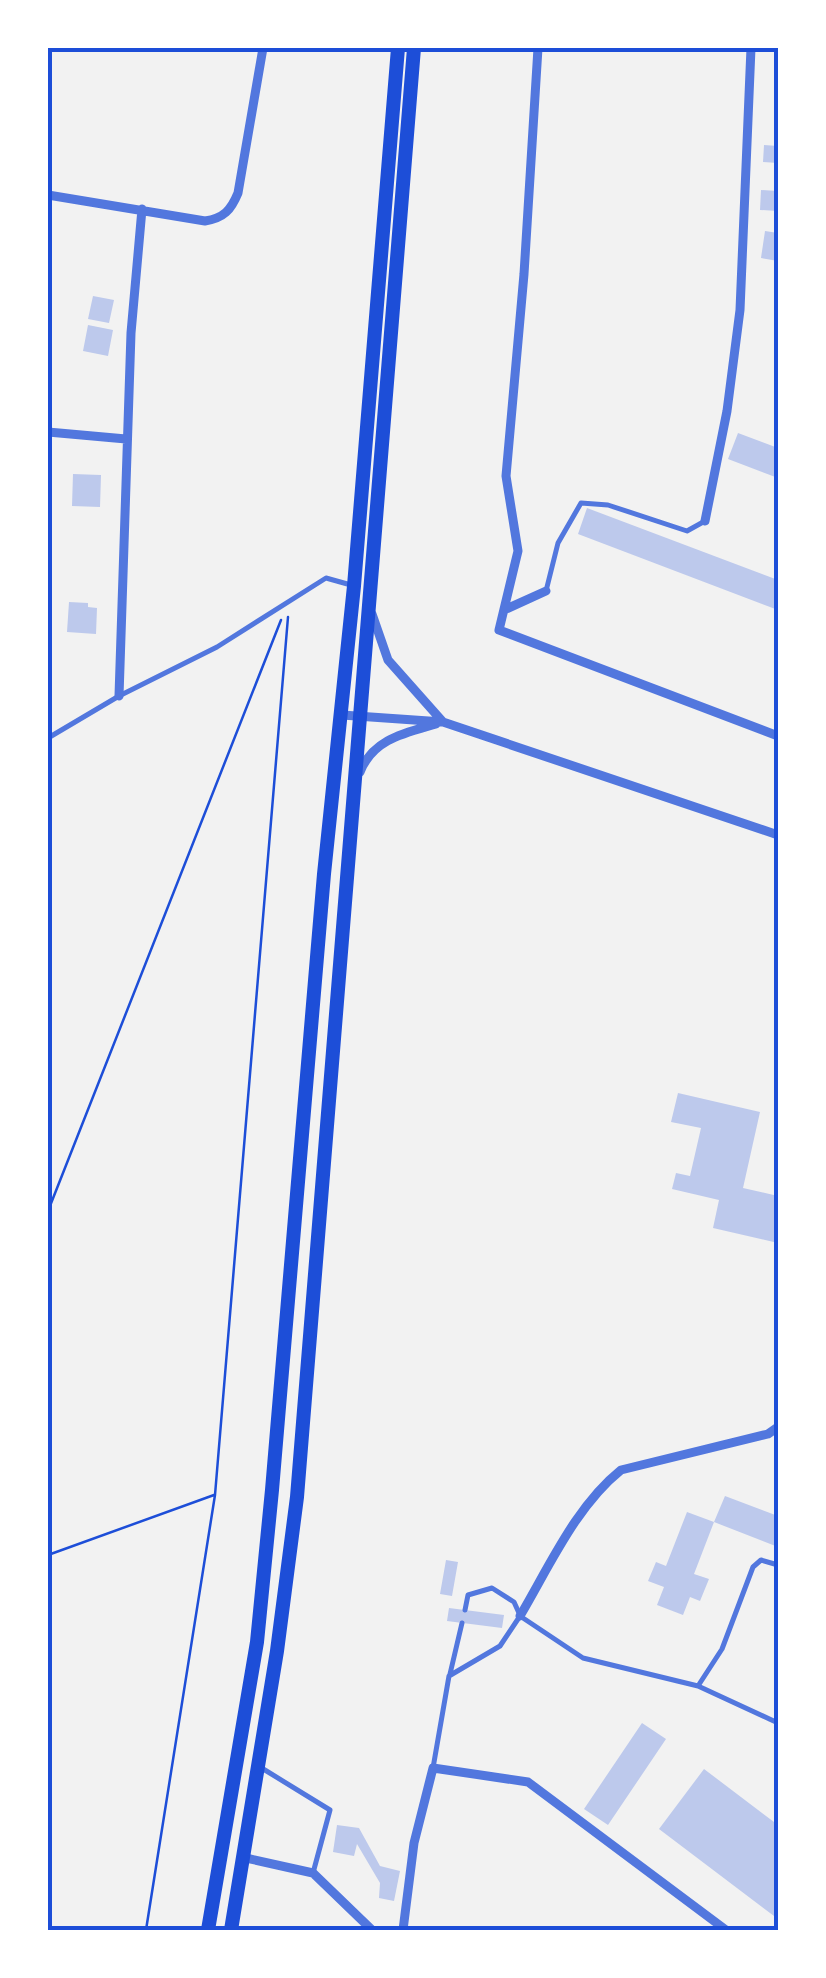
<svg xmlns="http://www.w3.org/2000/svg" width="826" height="1978" viewBox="0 0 826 1978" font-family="'Alegreya Sans',sans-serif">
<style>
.building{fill:#bdc9ec}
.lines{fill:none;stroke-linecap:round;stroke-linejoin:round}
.path{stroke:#1d4ed8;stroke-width:2.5}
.service{stroke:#5277de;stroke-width:5}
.minor{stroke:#5277de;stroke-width:9}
.primary{stroke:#1d4ed8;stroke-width:14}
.neatline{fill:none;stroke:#1d4ed8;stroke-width:4}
</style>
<rect width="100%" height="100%" fill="#f2f2f2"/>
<path class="building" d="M 764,145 L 778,146 L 778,163 L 763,162 Z
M 761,190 L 778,191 L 778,211 L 760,210 Z
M 765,231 L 778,233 L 778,261 L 761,258 Z
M 93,296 L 114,300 L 109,323 L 88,319 Z
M 88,325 L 113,330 L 108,356 L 83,351 Z
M 738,433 L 778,448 L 778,478 L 728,459 Z
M 73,474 L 101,475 L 100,507 L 72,506 Z
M 587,508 L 778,580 L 778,610 L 578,534 Z
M 69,602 L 88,603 L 88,607 L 97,608 L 96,634 L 67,632 Z
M 678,1093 L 760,1112 L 743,1188 L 778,1196 L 778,1243 L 713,1228 L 719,1200 L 672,1189 L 676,1173 L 690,1176 L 701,1128 L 671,1122 Z
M 725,1496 L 778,1516 L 778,1547 L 714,1522 L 694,1574 L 709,1579 L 700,1601 L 690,1597 L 683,1615 L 657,1605 L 664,1587 L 648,1581 L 656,1562 L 666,1566 L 687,1512 L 714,1522 Z
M 446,1560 L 458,1562 L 452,1596 L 440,1594 Z
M 449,1608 L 504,1615 L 502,1628 L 447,1621 Z
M 642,1723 L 666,1739 L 608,1825 L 584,1809 Z
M 704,1769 L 778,1825 L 778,1919 L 659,1829 Z
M 337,1825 L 359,1828 L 380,1866 L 400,1871 L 394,1901 L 379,1898 L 380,1883 L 357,1844 L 354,1856 L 333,1852 Z"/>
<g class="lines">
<path class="path" d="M 48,1211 L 281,620
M 48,1555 L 214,1495
M 146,1930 L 215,1495 L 288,617"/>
<path class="service" d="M 546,591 L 558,543 L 581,503 L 608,505 L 687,531 L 705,521
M 48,738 L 119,696 L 217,647 L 326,578 L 351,585
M 465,1610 L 468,1595 L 492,1588 L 514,1602 L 519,1613
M 450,1674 L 462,1623
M 698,1686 L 722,1649 L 753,1567 L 761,1560 L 778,1565
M 260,1767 L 330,1810 L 313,1873
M 433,1768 L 449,1676 L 500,1646 L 520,1616 L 583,1658 L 698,1686 L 778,1723"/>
<path class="minor" d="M 538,48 L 524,274 L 506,476 L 518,551 L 499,630 L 778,736
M 48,195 L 205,221 C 224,218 231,210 238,193 L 263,48
M 48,432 L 126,439
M 705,521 L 727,411 L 740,310 L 751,48
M 504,610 L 546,591
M 372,614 L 388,660 L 443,722
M 119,696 L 131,333 L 142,209
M 342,715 L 443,722 L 778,835
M 360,772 C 373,739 405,733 436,724
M 520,1616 C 549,1567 576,1506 621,1470 L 768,1434 L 778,1427
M 246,1858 L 313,1873 L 372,1930
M 403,1930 L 414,1843 L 433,1768 L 528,1782 L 726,1930"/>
<path class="primary" d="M 208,1930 L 257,1642 L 272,1490 L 324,874 L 354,586 L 398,48
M 231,1930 L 277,1651 L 297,1497 L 414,48"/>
</g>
<rect width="826" height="1978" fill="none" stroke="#ffffff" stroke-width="100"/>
<rect x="50" y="50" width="726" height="1878" class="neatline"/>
</svg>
